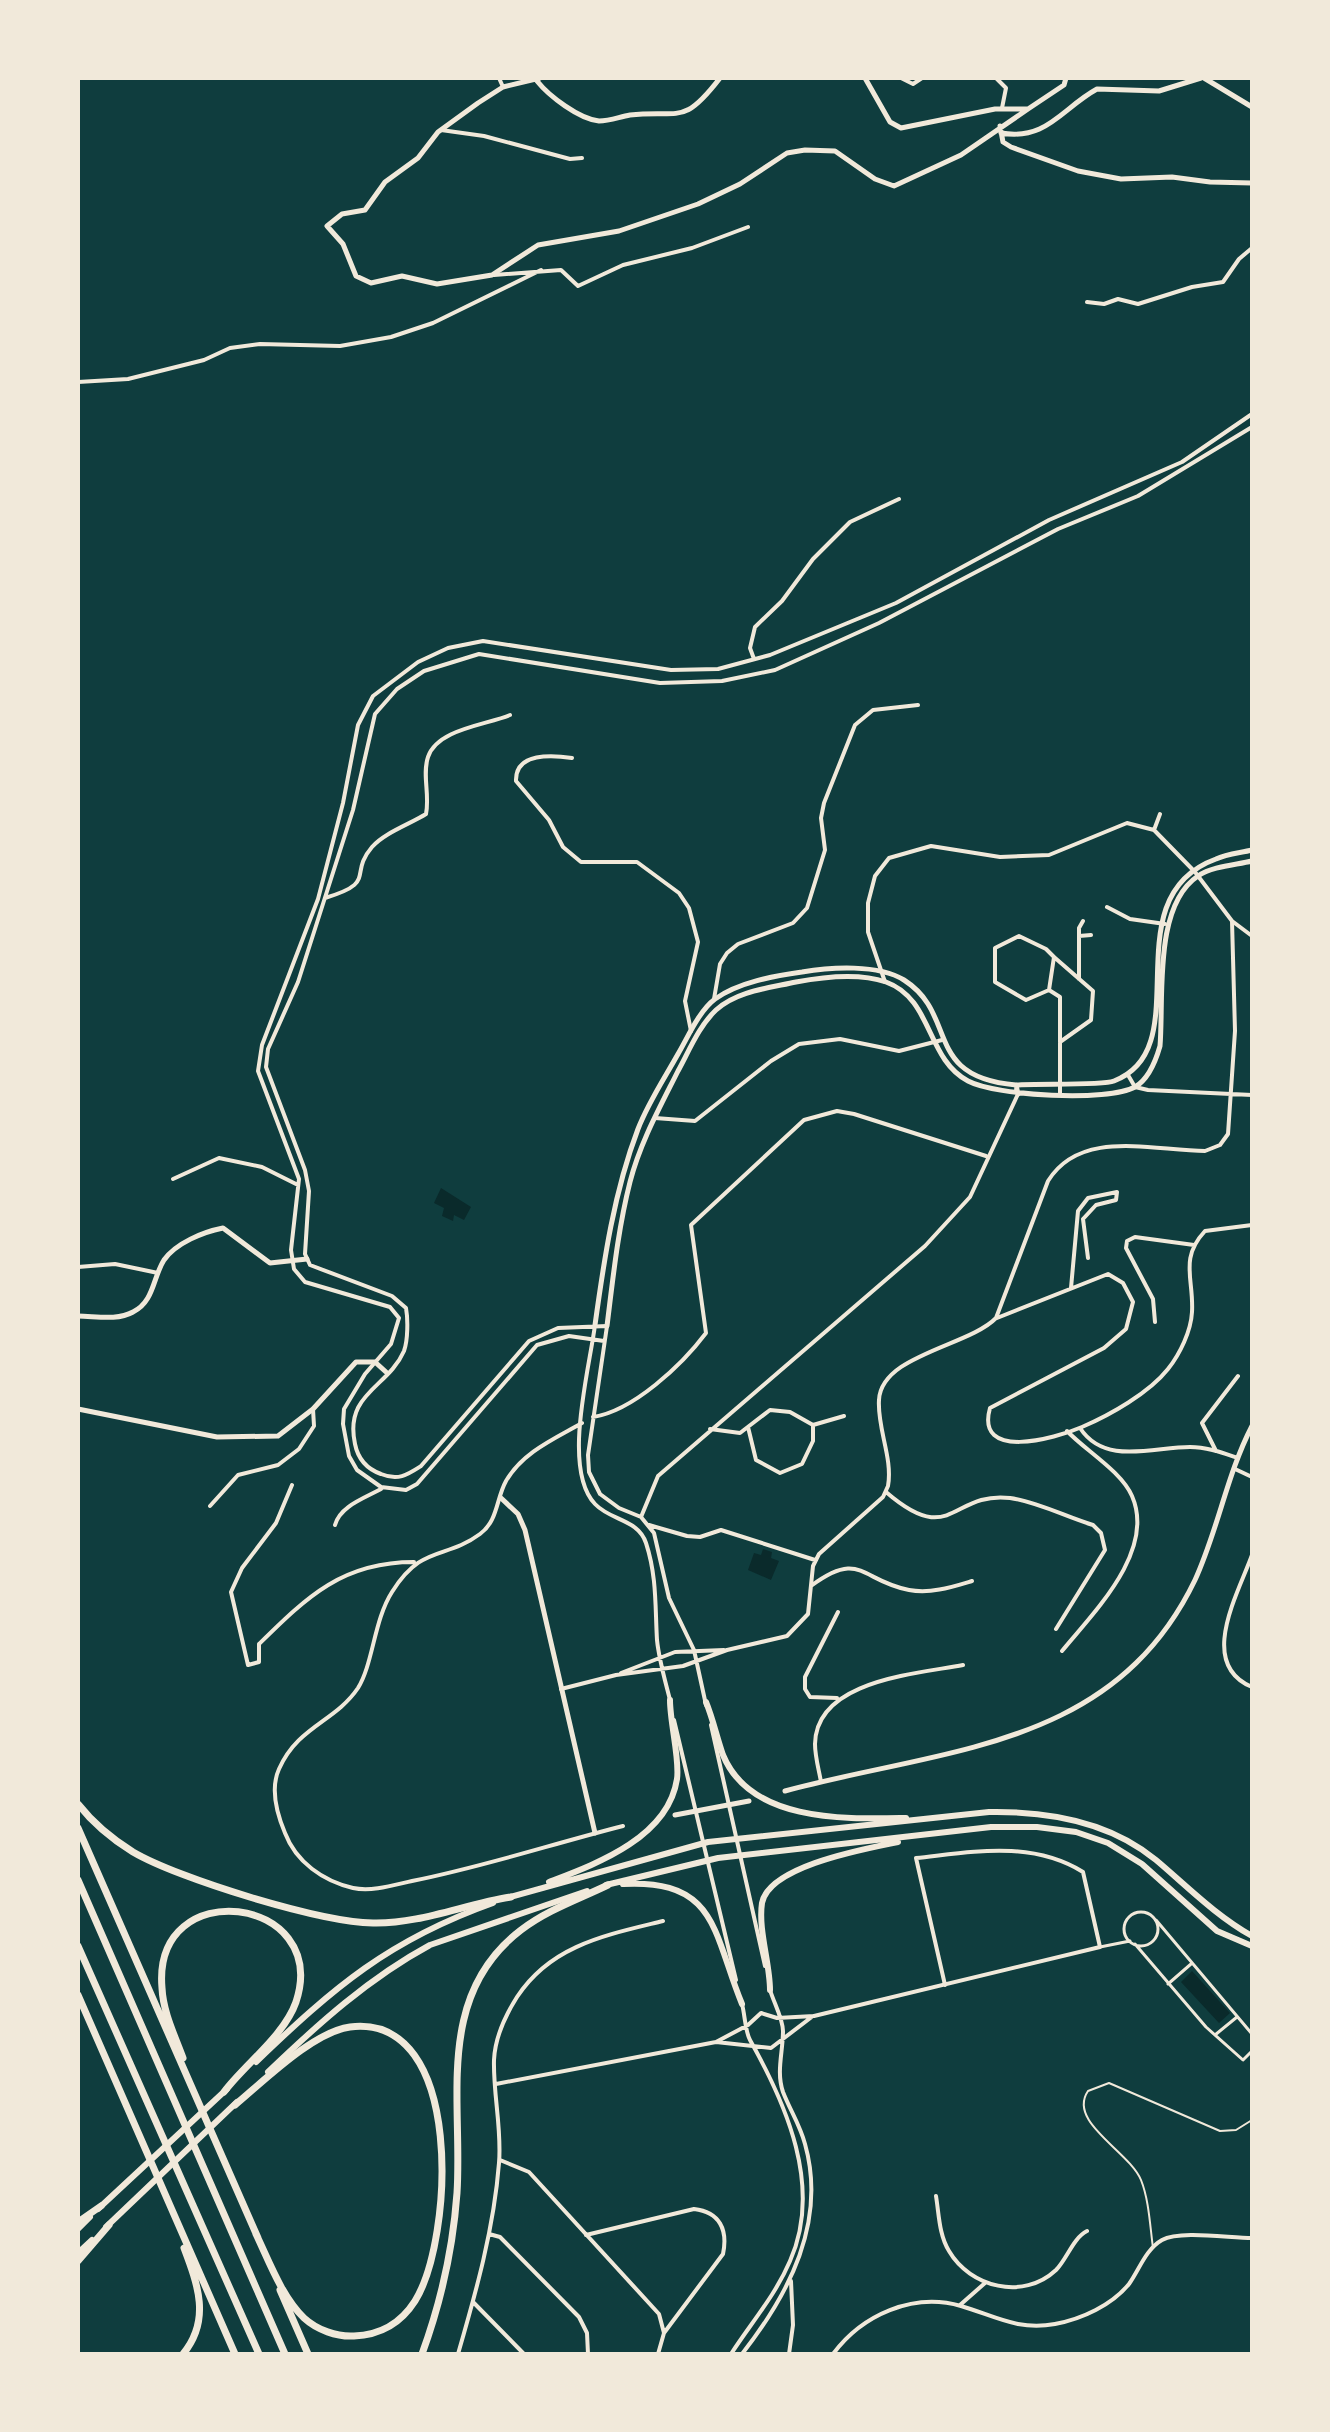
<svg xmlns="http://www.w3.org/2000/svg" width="1330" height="2432" viewBox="0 0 1330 2432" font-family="'Work Sans',sans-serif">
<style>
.water{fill:#0a2a2b}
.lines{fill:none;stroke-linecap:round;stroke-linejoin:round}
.service{stroke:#f1e9da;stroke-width:2}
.pedestrian{stroke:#f1e9da;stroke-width:3}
.minor{stroke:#f1e9da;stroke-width:4}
.tertiary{stroke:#f1e9da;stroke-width:5}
.trunk{stroke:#f1e9da;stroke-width:6}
.motorway{stroke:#f1e9da;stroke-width:7}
</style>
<rect width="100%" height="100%" fill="#0f3d3e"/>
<path class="water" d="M 441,1188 L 471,1207 L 464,1220 L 454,1215 L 453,1221 L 442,1216 L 444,1208 L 434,1203 Z
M 763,1549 L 772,1552 L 771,1558 L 779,1561 L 771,1580 L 748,1570 L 754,1553 L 761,1555 Z
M 1192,1971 L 1230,2013 L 1219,2023 L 1181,1982 Z"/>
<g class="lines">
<path class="service" d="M 1153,2248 C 1150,2226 1149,2200 1141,2180 C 1129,2151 1067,2122 1088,2091 L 1109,2083 L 1220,2131 L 1236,2130 L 1252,2120"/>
<path class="pedestrian" d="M1124 1929a17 17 0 1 1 34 0a17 17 0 1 1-34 0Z
M 1156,1920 L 1252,2034
M 1135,1944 L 1206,2027 L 1243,2060 L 1252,2051
M 1100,1947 L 1130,1941
M 1168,1984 L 1191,1964
M 1215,2035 L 1237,2017"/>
<path class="minor" d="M 499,78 L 503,87
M 901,78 L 913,84 L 922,78
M 996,78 L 1006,88 L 1002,108
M 441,130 L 484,136 L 570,159 L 582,158
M 494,275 L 561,270 L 578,286 L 623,265 L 692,248 L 748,227
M 1087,302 L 1104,304 L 1118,299 L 1138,304 L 1192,287 L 1223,282 L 1239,259 L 1252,248
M 78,382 L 128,379 L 204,360 L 230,348 L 260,344 L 340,346 L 391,337 L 433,323 L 541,270
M 754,659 L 750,648 L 755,627 L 782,601 L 813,559 L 850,522 L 899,499
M 572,758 C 553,755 515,752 516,781 L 549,820 L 563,847 L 581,862 L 637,862 L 679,893 L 689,908 L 698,942 L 685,1001 L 691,1031
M 1154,830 L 1160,814
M 325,898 C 378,882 348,875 372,847 C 384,833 410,824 426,814 C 430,795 422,775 428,757 C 437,729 486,725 510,715
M 1107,907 L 1130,919 L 1165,924
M 1232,921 L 1252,936
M 1019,936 L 1046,949 L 1054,957 L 1049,990 L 1026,1000 L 995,982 L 995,948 Z
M 1079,936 L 1091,935
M 1054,957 L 1093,991 L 1091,1020 L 1060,1042
M 1079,979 L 1079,928 L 1083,921
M 1049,990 L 1060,997 L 1060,1094
M 714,999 L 720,964 L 727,953 L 738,944 L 793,923 L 807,908 L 825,850 L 821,818 L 824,803 L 855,725 L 873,710 L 918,705
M 1128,1075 L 1135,1087 L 1148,1090 L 1252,1095
M 655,1118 L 695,1121 L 771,1061 L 799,1044 L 840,1039 L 899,1051 L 942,1040
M 173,1179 L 219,1158 L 262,1167 L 298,1185
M 78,1267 L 115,1264 L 158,1273
M 1071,1288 L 1078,1211 L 1088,1198 L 1117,1192 L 1116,1200 L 1096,1205 L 1083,1219 L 1088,1258
M 997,1318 L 1108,1274 L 1123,1283 L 1133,1302 L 1126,1329 L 1104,1348 L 990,1408 C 975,1461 1054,1439 1082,1427 C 1110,1415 1149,1393 1168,1369 C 1180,1354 1191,1331 1192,1312 C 1194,1279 1179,1259 1205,1231 L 1252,1225
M 1155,1322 L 1153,1299 L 1126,1248 L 1127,1241 L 1135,1237 L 1194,1245
M 595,1325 C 589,1371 562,1469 595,1504 C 611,1521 638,1519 646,1543 C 657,1577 655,1606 657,1640 C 659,1660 665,1680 670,1700
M 604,1341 L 569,1336 L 537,1345 L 417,1484 L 406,1490 L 381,1487 L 357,1470 L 349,1456 L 343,1424 L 344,1409 L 365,1374 L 391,1344 L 399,1318 L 390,1307 L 305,1282 L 294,1269 L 291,1250 L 299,1179 L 258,1071 L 262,1045 L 318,899 L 343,803 L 358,725 L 373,696 L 418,662 L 448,648 L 483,641 L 671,670 L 718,669 L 770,655 L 896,603 L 1049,520 L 1182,462 L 1252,414
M 593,1417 C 633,1411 682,1365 706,1333 L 691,1225 L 804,1120 L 837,1111 L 854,1114 L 986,1156
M 582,1423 C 554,1439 523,1452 506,1481 C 496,1499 498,1521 480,1534 C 445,1560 422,1544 392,1592 C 374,1620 373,1664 358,1688 C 335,1722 298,1726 279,1769 C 270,1789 277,1814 285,1833 C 296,1862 323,1881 353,1888 C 372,1892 394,1885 412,1881 C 483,1867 552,1844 623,1826
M 748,1427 L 756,1460 L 780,1473 L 802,1464 L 813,1441 L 813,1426
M 1080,1428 C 1105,1466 1153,1447 1190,1447 C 1207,1447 1223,1453 1238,1458
M 710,1429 L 740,1433 L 770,1410 L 790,1412 L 813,1425 L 844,1416
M 1216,1451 L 1202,1423 L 1238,1376
M 1235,1469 L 1252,1477
M 292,1485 L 276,1523 L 242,1568 L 231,1592 L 248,1665 L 259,1662 L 259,1644 C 307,1597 342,1562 414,1562
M 886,1492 C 952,1549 951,1491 1010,1498 C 1038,1502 1066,1517 1093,1525 L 1101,1533 L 1105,1550 L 1056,1629
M 210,1506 L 238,1475 L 278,1465 L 299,1449 L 314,1426 L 313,1409
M 641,1517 L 658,1476 L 925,1246 L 970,1197 L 1018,1094
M 335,1525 C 340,1506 365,1498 381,1489
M 649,1525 L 687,1536 L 700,1537 L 721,1530 L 815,1560
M 1252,1555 C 1238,1594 1197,1664 1252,1687
M 811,1586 C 861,1549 861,1581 909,1590 C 931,1594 952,1587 972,1581
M 1062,1651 C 1094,1612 1156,1551 1132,1496 C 1121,1471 1086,1451 1067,1431
M 621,1673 L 675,1652 L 724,1650
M 561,1689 L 616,1675 L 683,1666 L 727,1650 L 787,1636 L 808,1614 L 813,1566 L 819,1554 L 883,1497 L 888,1486 C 893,1458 877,1428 879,1400 C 881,1355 969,1346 996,1318 L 1048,1181 C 1081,1128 1153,1151 1205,1151 L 1220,1145 L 1228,1134 L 1235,1031 L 1232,921 L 1195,872 L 1154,830 L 1127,823 L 1049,855 L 1000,857 L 931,846 L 889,858 L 875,876 L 868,903 L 868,932 L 885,982
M 837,1698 L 810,1697 L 805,1689 L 805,1677 L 838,1612
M 706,1705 L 694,1650 L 669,1598 L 654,1533 L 641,1517 L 619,1508 L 600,1494 L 589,1472 L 588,1455 L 607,1326 L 558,1328 L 529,1341 L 421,1466 C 407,1475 398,1481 381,1474 C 367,1469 358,1459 355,1444 C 344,1393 388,1388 404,1351 C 408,1340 408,1319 406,1308 L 392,1296 L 310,1265 L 305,1254 L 309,1191 L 305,1170 L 266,1067 L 268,1049 L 298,982 L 353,810 L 375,714 L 397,689 L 424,671 L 479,654 L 660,683 L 722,681 L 775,670 L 879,623 L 1058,529 L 1138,496 L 1252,427
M 674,1720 L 736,1980
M 711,1725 L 765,1966
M 821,1782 C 819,1770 815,1757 815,1744 C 816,1680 916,1674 963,1665
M 716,2042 L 748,2025 L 761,2013 L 777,2018 L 814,2016 L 1100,1947 L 1083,1872 C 1031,1840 973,1852 916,1858 L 945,1985
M 496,2084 L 716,2042 L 771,2048 L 813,2016
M 500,2160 L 529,2172 L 659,2314 L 664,2333 L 658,2354
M 936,2196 C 939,2214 939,2235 949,2251 C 970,2287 1023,2301 1056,2270 C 1067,2259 1073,2238 1087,2231
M 489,2234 L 500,2237 L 579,2317 L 587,2333 L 588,2354
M 586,2235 L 694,2209 C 720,2212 728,2230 723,2254 L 664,2333
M 473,2302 L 524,2354
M 960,2305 L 985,2283
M 458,2354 C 476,2292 494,2228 499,2163 C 502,2129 493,2094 494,2060 C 495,2037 505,2016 517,1997 C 551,1945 606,1935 663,1921
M 731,2354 C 751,2323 775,2296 790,2261 C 823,2187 786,2104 750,2040 C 745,2031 745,2015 742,2004
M 742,2354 C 789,2294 827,2222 805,2144 C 800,2125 790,2110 783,2092 C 776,2072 783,2052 783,2031 C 783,2019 774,2003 770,1990
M 789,2354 L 793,2325 L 791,2281
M 833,2354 C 862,2315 913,2292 961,2306 C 995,2316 1018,2331 1055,2324 C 1082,2319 1112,2305 1129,2284 C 1139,2270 1146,2249 1162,2240 C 1180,2230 1229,2238 1252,2238"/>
<path class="tertiary" d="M 540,78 L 503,87 L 478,103 L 438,132 L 418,158 L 385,182 L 365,210 L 342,214 L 327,226 L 343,244 L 356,276 L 371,283 L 402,276 L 437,284 L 492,275 L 538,245 L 619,231 L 698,204 L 740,184 L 787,153 L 805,150 L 835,151 L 875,179 L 894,186 L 961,155 L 1028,109
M 865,78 L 890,122 L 901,128 L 995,109 L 1028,109 L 1064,85 L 1066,78
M 1204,78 L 1252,107
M 537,81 C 549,96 579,119 599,121 C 610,121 619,117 630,115 C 681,110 683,126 720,78
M 1000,126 L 1003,142 L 1011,147 L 1078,171 L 1121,179 L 1172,177 L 1210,182 L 1252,183
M 1001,133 C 1047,141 1062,108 1097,89 L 1159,91 L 1201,78
M 1018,1094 L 1016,1085 C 1036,1083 1101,1086 1114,1081 C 1201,1048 1109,898 1216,859 C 1227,854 1240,853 1252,850
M 78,1316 C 95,1316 117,1321 133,1312 C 154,1302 153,1277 164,1260 C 176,1243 203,1232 223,1228 L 270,1263 L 307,1259
M 595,1325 C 604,1260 614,1192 638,1129 C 648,1103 664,1079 678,1054 C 688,1037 699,1011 715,999 C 739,982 774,976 802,972 C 831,967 878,964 904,980 C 959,1015 922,1077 1016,1085
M 607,1326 C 613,1278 618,1229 630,1182 C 640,1143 660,1107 678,1071 C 689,1051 699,1026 716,1010 C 737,991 769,988 796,982 C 822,977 860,973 886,982 C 933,999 926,1059 968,1081 C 996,1096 1108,1102 1135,1087 C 1149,1079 1156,1060 1160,1046 C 1164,998 1153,906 1198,876 C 1213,866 1236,865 1252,861
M 78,1409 L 217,1437 L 278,1436 L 313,1409 L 356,1362 L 375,1362 L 386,1372
M 501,1498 L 518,1514 L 525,1530 L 595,1833
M 785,1791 C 943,1748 1113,1750 1195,1580 C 1218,1530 1227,1474 1252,1426
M 675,1815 L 749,1801"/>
<path class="trunk" d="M 706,1702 C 713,1719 717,1738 723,1755 C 751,1823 847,1819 906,1818
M 549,1882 C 596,1864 668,1838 677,1779 C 680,1760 670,1723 670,1700
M 623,1884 C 718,1879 713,1934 742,2004
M 606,1885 L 718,1858 L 991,1827 L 1037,1827 L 1076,1832 L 1108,1843 L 1142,1864 L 1217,1931 L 1252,1946
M 507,1898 L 708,1842 L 989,1812 C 1048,1811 1109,1821 1156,1860 C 1188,1887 1215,1915 1252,1936
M 770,1990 C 770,1963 758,1930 762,1903 C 769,1866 864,1849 898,1842
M 256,2062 C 334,1987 389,1940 493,1903
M 268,2072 C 318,2024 369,1978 430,1945 L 587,1891
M 98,2209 L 227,2089
M 106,2227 L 237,2102
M 78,2229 L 90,2217
M 78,2253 L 92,2240"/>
<path class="motorway" d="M 78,1804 C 93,1823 112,1839 133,1852 C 179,1879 320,1922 373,1923 C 420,1924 465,1904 511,1897
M 78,1828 L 258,2238
M 78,1880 L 285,2354
M 78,1946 L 259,2354
M 78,1995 L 235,2354
M 183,2058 C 175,2036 163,2012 162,1988 C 152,1873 331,1895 296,2002 C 284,2036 245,2064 224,2092
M 235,2105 C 264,2081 313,2032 350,2027 C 466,2013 453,2240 415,2301 C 401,2323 380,2335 354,2336 C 337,2337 317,2330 304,2318 C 282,2297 269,2261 256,2234
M 78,2222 L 101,2206
M 78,2261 L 109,2225
M 280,2290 L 308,2354
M 183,2354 C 211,2320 198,2285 184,2248
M 422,2354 C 441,2302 453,2248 457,2193 C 463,2102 434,1996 521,1930 C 547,1910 579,1899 608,1885"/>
</g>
<rect width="1330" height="2432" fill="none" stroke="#f1e9da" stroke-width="160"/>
</svg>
